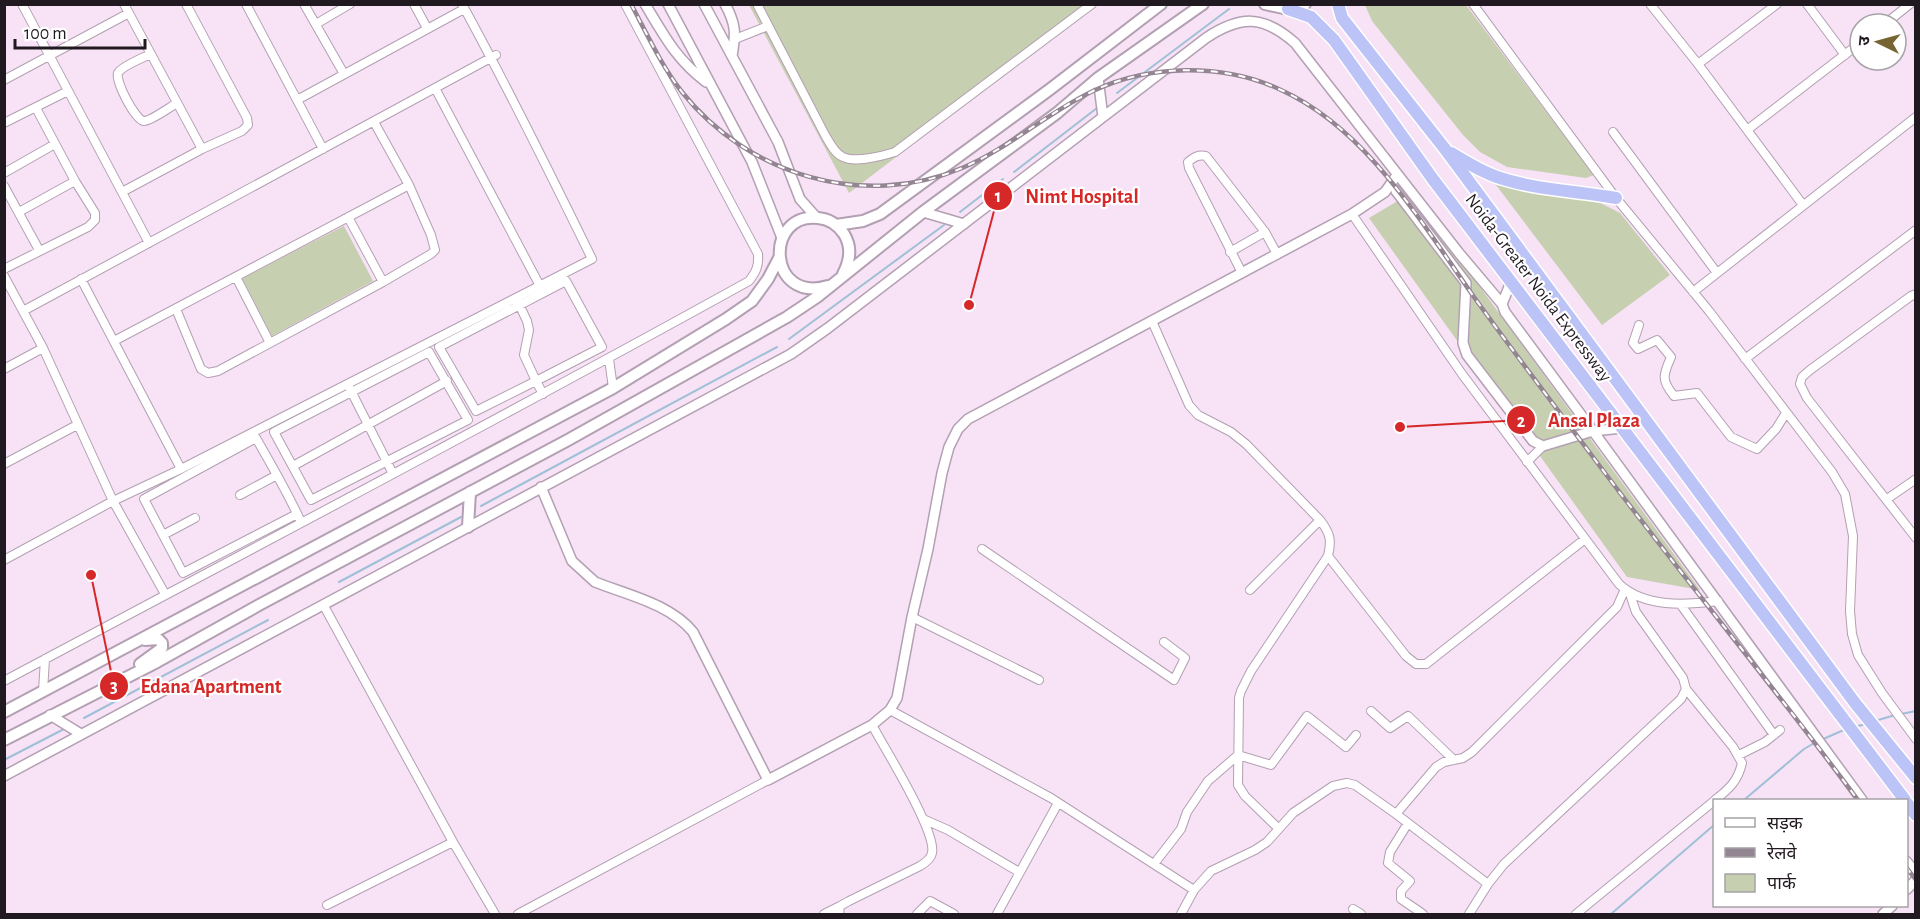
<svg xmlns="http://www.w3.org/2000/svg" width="1920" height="919" viewBox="0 0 1920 919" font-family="'Alegreya Sans','Noto Sans Devanagari',sans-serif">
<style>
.green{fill:#c7cfb1}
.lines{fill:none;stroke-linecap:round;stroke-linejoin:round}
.stream{stroke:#9fc0d7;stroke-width:2}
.minor-casing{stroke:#b3a0b2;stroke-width:10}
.tertiary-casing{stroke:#b3a0b2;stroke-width:12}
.secondary-casing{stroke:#b3a0b2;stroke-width:14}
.trunk-casing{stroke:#fff;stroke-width:15}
.minor{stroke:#fff;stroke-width:8}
.tertiary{stroke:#fff;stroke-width:9}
.secondary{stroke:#fff;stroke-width:10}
.trunk{stroke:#bcc3f7;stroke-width:12}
.rail-casing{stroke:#948593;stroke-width:4.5}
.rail{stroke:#fff;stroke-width:2;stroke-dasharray:7;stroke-linecap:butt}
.labels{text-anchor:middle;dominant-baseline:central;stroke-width:4.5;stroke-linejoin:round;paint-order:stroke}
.street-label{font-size:18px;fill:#201920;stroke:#fff}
.leader{fill:none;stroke:#d62828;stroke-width:2}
.callout-dot{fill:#d62828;stroke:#fff;stroke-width:2}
.mark-label{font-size:18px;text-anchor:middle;font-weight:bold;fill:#fff}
.callout-label{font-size:20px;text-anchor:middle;font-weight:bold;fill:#d62828;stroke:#fff;stroke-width:4.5;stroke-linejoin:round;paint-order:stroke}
</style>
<rect width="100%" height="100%" fill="#f7e2f6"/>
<path class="green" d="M 749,5 L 1095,5 L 849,193 Z
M 1365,5 L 1466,5 L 1594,175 L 1586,178 L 1507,167 L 1480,152 L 1463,135 L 1372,21 Z
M 1496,185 L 1593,199 L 1620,213 L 1670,275 L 1602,325 Z
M 1406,196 L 1419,203 L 1700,590 L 1627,577 L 1369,218 Z
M 344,226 L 373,281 L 272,336 L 242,278 Z"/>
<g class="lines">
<path class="stream" d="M 1117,93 L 1229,9
M 1014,172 L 1097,108
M 960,212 L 1003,179
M 789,339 L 944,225
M 481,506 L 777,347
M 339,582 L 461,517
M 1901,714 L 1916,711
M 84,718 L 268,620
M 1875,721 L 1895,715
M 1854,727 L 1866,724
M 1821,740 L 1846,729
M 4,760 L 66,728
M 1744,800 L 1804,749 L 1816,742
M 1611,914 L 1714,825"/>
<g class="minor-casing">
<path id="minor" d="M 22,4 L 149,243
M 124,4 L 202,149
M 246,4 L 323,149
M 304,4 L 344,74
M 414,4 L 427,28
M 757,4 L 825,135 C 829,142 835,154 843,157 C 855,163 882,156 895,152 L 1092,4
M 1473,4 L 1616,198 L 1709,311 L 1832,472 L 1845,494 L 1853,536 L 1850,611 L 1852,634 L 1858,655 L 1882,693 L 1916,739
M 1650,4 L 1698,64 L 1803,205
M 1807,4 L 1845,55
M 316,24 L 350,4
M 1885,24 L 1910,4
M 735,39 L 768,26
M 151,54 C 144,57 121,67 118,73 C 115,81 135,120 144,121 C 151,121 170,107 177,103
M 1698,64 L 1777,4
M 4,80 L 129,13
M 435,88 L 540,286
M 297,100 L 464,9
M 4,123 L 68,91
M 1747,130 L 1860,43
M 1613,132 L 1717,273
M 4,173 L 55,144
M 4,186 L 39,250
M 122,192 L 202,149 L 242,131 L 248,125 L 247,118 L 186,4
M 19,212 L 75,181
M 1352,214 L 1462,374 L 1619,584 C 1645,608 1685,605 1718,601
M 348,217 L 383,282
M 1230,252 L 1265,232
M 4,269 L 88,227 L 95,220 L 95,213 L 75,181 L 36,108
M 1242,273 L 1189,168 L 1188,162 C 1194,157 1199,154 1206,156 L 1265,232 L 1277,254
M 4,276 L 43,348 L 113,501 L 165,594
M 236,277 L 270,343
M 81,279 L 181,469
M 1693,292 L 1916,117
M 1916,294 L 1911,296 L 1810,370 L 1802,377 L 1800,384 L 1807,398 L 1916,538
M 516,298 L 527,321 L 529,330 L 524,355 L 536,381 L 602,347 L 566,281 L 439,347 L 476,411 L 536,381 L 543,394
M 176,309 L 201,369 L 208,373 L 218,371 L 383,282 L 431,254 L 435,250 L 431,235 L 409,185 L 374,122
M 23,311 L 496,55
M 1152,321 L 1189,405 L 1198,415 L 1231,432 L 1246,444 L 1320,520 C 1330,533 1332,540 1328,556 L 1251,671 L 1241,691 L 1239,698 L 1238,785 L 1245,796 L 1278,828
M 1639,325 L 1633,343 L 1638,349 L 1657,340 L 1671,357 C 1663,375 1661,380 1674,396 L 1697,393 L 1731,437 L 1757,449 L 1776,429 L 1786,413
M 114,341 L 409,185
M 429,352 L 468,420 L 311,500 L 274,432 Z
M 609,359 L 613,388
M 1745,359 L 1916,230
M 4,369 L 43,348
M 350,389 L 393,474
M 1527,462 L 1543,446
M 4,464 L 77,425
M 293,466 L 447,381
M 240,495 L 277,475
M 1887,499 L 1916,479
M 297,514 L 183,573 L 144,499 L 256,438 C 272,466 288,493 301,522
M 163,535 L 195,518
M 982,549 L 1174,680 L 1185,658 L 1164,642
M 1328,556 L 1406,656 L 1416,664 L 1426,664 L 1585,539
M 4,560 L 113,501 L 181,469 L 592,259 C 550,173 508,88 462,4
M 1250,590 L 1320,520
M 1681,605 L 1774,735
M 324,606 L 453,842 L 495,914
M 912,617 L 1039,680
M 4,681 C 253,548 502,418 749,281 C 756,272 759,266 758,254 L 625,4
M 1686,689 L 1733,747 L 1742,763 C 1738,781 1729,789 1715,800
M 43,691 L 45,659
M 890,710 L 1051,798 L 1194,890 L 1211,871 L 1255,850 L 1267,842 L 1293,813 L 1333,786 L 1347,783 L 1355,785 L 1396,814
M 1371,711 L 1390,728 L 1408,716 L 1454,760
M 1739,755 L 1765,742 L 1780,730
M 923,819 L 948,830 L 1019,872
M 1408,823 L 1390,852 L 1388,863 L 1410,881 L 1401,891 L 1401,899 L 1423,914
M 1154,864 L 1181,829 L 1187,812 L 1208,781 L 1238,755 L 1271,765 L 1307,716 L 1346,747 L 1356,735
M 1488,884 L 1396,814 L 1436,767 L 1444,762 L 1463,758 L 1472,752 L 1617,607 L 1625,589
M 327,905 L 453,842
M 1353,909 L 1361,914
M 518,914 L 768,780
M 824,914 L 840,906
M 839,914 L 840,906 L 849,901 L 920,866 C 925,863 931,859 932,853 C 937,832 884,747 872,725
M 917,914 L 930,901 L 954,914
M 997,914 L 1058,803
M 1181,914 L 1194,890
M 1469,914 L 1488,884 L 1504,864 L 1681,699 L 1686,689 L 1683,678 L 1636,612 L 1630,594
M 1576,914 L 1714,801"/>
</g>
<g class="tertiary-casing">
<path id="tertiary" d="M 645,4 C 665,37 676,59 706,82
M 668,4 L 752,162 L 782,238
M 704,4 L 778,142 L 800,199 L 816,217
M 725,4 C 736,24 736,33 732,56
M 1098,78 L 1103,117
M 1396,191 L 1466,283 L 1463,343 L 1467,355 L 1533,441 L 1543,446 L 1593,431 L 1862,800
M 923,212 L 964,224
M 1502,304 L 1511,282
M 541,487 L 572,561 L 595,582 C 628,595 670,604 693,632 L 768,780 L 872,725 L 890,710 L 897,698 L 912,617 L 928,549 L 942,473 L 949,447 L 958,429 L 968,419 L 1352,214 L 1385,192 L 1397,175
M 50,715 L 81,734
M 4,776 L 791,354 L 828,328 L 1206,38 C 1241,15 1263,15 1295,43 L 1459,253 L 1502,304 L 1505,312 L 1593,431 L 1622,428
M 1906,861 L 1916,873
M 1906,890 L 1916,880
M 1883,914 L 1892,906"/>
</g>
<g class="secondary-casing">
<path id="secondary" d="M 1265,4 L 1288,9 L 1305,4
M 836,225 L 863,221 L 880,214 L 1049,90 L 1161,4
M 828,286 C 767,304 764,212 818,218 C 829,219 838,225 844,234 C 852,247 850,261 843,274
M 468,527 L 470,492
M 140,664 L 162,648 L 162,643 L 158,639 L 145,640
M 4,712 L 613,388 L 726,319 L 752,301 L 768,279 L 779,258
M 4,740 L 157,662 L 259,605 L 568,440 L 787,317 L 817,297 L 923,212 L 1057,113 L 1098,78 L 1203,4"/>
</g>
<g class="trunk-casing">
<path id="trunk" d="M 1338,4 L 1342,18 L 1445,149 L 1855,703 L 1916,778
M 1288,9 L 1311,17 L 1334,40 L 1432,178 L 1905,800
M 1451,153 C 1466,162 1480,171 1497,177 C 1535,190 1577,191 1616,198
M 1906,802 L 1916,815"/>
</g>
<use href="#minor" class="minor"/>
<use href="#tertiary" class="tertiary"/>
<use href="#secondary" class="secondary"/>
<use href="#trunk" class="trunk"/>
<g class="rail-casing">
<path id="rail" d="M 631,4 C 647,34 661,65 682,92 C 748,175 863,210 962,168 C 1009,148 1047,113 1093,91 C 1150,64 1224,63 1281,90 C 1367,129 1421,222 1474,297 C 1512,350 1551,401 1590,453 C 1677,570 1771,683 1858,800
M 1906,867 L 1916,880"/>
</g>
<use href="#rail" class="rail"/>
</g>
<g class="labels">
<g class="street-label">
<text transform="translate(1538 288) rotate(53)">Noida-Greater Noida Expressway</text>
</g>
</g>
<path class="leader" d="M969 305L998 196M1400 427L1521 420M91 575L114 686"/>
<g class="callout-dot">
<circle cx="969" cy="305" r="6"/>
<circle cx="1400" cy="427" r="6"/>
<circle cx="91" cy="575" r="6"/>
<circle cx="998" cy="196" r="15"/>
<circle cx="1521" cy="420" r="15"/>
<circle cx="114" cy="686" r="15"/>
</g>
<g class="mark-label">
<text x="998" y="202">1</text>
<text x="1521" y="427">2</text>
<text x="114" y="692">3</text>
</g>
<g class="callout-label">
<text x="1082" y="203">Nimt Hospital</text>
<text x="1594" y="427">Ansal Plaza</text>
<text x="211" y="693">Edana Apartment</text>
</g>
<rect width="1920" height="919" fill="none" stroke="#201920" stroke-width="12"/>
<rect x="1713" y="799" width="195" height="108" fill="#ffffff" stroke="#a6a3a6" stroke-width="1.5"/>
<rect x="1725" y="818" width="30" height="9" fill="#ffffff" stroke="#a6a3a6" stroke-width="1.5"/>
<text x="1767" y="829" font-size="18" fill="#201920">सड़क</text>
<rect x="1725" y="848" width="30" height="9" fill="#948593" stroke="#a6a3a6" stroke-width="1.5"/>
<text x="1767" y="859" font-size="18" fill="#201920">रेलवे</text>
<rect x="1725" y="874" width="30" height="18" fill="#c7cfb1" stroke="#a6a3a6" stroke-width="1.5"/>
<text x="1767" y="889" font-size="18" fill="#201920">पार्क</text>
<g transform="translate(1878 42) rotate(275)"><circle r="28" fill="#ffffff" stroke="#a6a3a6" stroke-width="1.5"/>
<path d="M0-4.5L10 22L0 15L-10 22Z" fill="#776433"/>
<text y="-9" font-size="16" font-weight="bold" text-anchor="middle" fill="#201920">उ</text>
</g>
<path d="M15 39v9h130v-9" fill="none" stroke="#201920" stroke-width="3"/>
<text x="24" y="39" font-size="18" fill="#201920" stroke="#ffffff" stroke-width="4.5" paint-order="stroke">100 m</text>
</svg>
